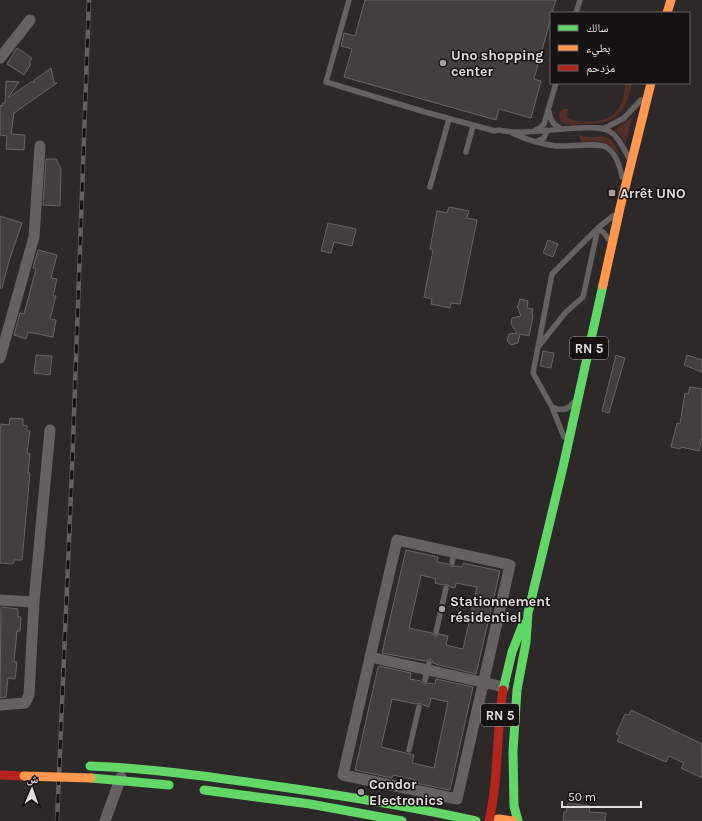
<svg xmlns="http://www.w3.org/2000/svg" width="702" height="821" viewBox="0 0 702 821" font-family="Karla,'Noto Naskh Arabic',sans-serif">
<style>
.green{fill:#532f28}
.building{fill:#433f3e;stroke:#686463;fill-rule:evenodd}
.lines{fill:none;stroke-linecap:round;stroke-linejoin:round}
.lane{stroke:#646161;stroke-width:5.5}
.street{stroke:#646161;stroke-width:11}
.fast{stroke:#63d668;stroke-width:9}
.slow{stroke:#ff974d;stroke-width:9}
.jam{stroke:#b3261e;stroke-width:9}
.rail-casing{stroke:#615f5f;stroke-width:4.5}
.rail{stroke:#151211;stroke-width:3;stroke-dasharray:9;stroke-linecap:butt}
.slow-bridge{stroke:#ff974d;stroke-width:9}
.poi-dot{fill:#a49f9e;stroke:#151211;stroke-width:1.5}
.labels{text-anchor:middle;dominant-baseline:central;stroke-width:3;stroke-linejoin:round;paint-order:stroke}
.shield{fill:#151211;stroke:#a5a1a0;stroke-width:1}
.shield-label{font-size:13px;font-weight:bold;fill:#e3dedd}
.poi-label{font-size:14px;font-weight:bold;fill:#e3dedd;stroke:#151211;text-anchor:start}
</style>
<rect width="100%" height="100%" fill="#2e2929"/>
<path class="green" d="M 626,83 L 632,83 C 625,114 617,124 584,124 C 577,124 569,125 562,122 L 559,119 L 560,112 L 563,109 L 568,109 L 567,117 C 577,125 608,123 616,112 C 623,105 624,92 626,83 Z
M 632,117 L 626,143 L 615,129 Z
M 579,135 C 603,143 607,124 620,156 C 607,140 601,141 581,142 Z"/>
<path class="building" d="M 365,0 L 556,0 L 552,13 L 551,13 L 551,18 L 534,79 L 541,81 L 531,118 L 499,109 L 496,120 L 344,77 L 352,49 L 341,46 L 344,33 L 355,36 Z
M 17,48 L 32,58 L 29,63 L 31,64 L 24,75 L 7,64 Z
M 51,68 L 54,83 L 57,83 L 14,113 L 11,134 L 25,135 L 24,150 L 6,149 L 7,136 L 0,135 L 0,105 L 2,106 L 3,103 L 5,103 L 6,81 L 19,82 L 8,98 L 31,82 L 35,82 L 33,81 Z
M 46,159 L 56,159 L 61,169 L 60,206 L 43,205 Z
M 449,207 L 469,211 L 467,218 L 477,220 L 460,304 L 451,303 L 450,308 L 431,304 L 432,299 L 424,297 L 433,250 L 430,249 L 437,211 L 447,213 Z
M 0,216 L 22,223 L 9,261 L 2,288 L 0,288 Z
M 328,223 L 356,229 L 352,246 L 334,242 L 331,253 L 321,251 Z
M 548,240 L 558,244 L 553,257 L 543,253 Z
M 38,250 L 57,255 L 51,278 L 57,279 L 53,296 L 56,296 L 50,319 L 56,320 L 53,337 L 28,332 L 26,339 L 14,335 L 20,313 L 24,314 L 36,269 L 33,268 Z
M 520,299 L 528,301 L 527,308 L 533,309 L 532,313 L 533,316 L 529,336 L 520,334 L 518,343 L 511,345 L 507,341 L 509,334 L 517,333 L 511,324 L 512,318 L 521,316 L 517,306 L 518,306 Z
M 543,351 L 554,353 L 551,368 L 540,366 Z
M 36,355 L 52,356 L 50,375 L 34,373 Z
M 616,355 L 625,358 L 609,413 L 602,411 Z
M 687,355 L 702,360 L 702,372 L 684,365 Z
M 690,387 L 702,389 L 702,437 L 699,451 L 681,447 L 680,449 L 671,447 L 677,423 L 680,424 L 685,393 L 688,394 Z
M 10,418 L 23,419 L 23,425 L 27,426 L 27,431 L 30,431 L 27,453 L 30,454 L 28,473 L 30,473 L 22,560 L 14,560 L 13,564 L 0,563 L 0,432 L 1,424 L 9,425 Z
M 406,550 L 438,557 L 437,562 L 448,564 L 451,567 L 455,566 L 462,567 L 463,563 L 500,571 L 476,674 L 439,665 L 433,663 L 432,660 L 430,659 L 425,661 L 382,653 ZM 421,575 L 436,579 L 435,583 L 443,585 L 447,584 L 450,587 L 455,588 L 456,583 L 477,587 L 463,649 L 446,645 L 448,636 L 439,634 L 435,636 L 432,633 L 409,628 Z
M 1,607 L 18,609 L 18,617 L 21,617 L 20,631 L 17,631 L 14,662 L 17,662 L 15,679 L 8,678 L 6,697 L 0,698 Z
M 379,666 L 411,673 L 410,679 L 421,681 L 424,684 L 428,683 L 435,684 L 436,679 L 473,687 L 450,790 L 415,783 L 416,780 L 393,775 L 392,778 L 355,770 L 378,667 ZM 431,698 L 448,702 L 434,768 L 412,763 L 414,755 L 381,747 L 392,699 L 416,704 L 420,703 L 423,705 L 429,707 Z
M 631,710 L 702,744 L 702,778 L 681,768 L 684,763 L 669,756 L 666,762 L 617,741 L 620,736 L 616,734 L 625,714 L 629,715 Z
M 568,803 L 590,806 L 589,812 L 606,813 L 605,821 L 563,821 L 564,812 L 566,812 Z"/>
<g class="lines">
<path class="lane" d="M 349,0 L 326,82 L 425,112 L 495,131 L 498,130 C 524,135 552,129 578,128 C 587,128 601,126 609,131 C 619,137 623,148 629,158
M 576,13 L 580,0
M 549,112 C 550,119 553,125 560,128
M 603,129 L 624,118 L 641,100
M 535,130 L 540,128 L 544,124 L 556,83
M 512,133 C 527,140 540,144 556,146 C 569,147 597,142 606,147 C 616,153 620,166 622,177
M 535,142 L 544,138 L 547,130
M 466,152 L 473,126
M 430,187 L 449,119
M 538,347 L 566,312 L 583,297 L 598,228 L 604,233 L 609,240
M 552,407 C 560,411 567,411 573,403
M 564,437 L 552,407 L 533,373 L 552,274 L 598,228 L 613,216
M 452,563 L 454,552
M 436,632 L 446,588
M 425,680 L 429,663
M 409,750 L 419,707"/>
<path class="street" d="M 0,58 L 30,20
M 0,358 L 34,237 L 40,146
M 397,540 L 510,565 L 457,799 L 343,775 Z
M 0,600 L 34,602
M 370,657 L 504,687
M 0,705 L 25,703 L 29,695 L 34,602 L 50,430
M 105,821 L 121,777"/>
<path class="fast" d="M 503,690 L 512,652 L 523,624
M 90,766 C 147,768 205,776 261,784 C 333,794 405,805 476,821
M 91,778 L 169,785
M 204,790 L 310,804 L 402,821
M 518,821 L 514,806 L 513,751 L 517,690 L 526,642 L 528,613 L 563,467 L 603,285"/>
<path class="slow" d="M 667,13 L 671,0
M 603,285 L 620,208 L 651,83
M 490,821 L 499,819 L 513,821"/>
<path class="jam" d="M 0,775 L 24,776
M 489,821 C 499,778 496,734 503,690"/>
<g class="rail-casing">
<path id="rail" d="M 57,821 L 72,470 L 89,0"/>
</g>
<use href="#rail" class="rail"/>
<path class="slow-bridge" d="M 24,776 L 91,778"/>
</g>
<g class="poi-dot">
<circle cx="443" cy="63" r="4"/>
<rect x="608" y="189" width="8" height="8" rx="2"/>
<circle cx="442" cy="609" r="4"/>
<circle cx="361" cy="792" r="4"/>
</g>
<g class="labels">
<g class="shield">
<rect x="570" y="337" width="38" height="22" rx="3"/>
<rect x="481" y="704" width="38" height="22" rx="3"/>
</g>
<g class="shield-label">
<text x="589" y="348">RN 5</text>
<text x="500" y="715">RN 5</text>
</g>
<g class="poi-label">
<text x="451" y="55">Uno shopping<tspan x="451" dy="16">center</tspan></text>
<text x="620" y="193">Arrêt UNO</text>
<text x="450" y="601">Stationnement<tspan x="450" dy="16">résidentiel</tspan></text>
<text x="369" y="784">Condor<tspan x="369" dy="16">Electronics</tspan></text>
</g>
</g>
<rect x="550" y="12" width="140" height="72" fill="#151211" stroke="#676463"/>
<rect x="558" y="25" width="20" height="6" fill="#63d668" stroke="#676463"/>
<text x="586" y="32" font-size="12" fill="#e3dedd">سالك</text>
<rect x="558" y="45" width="20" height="6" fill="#ff974d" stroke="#676463"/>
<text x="586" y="52" font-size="12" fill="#e3dedd">بطيء</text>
<rect x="558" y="65" width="20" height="6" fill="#b3261e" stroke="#676463"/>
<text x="586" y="72" font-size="12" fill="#e3dedd">مزدحم</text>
<g transform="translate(32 789) rotate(2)" stroke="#151211" stroke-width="3" paint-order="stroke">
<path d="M0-3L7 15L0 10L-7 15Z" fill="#e3dedd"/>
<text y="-6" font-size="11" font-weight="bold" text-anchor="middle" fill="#e3dedd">ش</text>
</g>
<path d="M562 801v6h79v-6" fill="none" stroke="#e3dedd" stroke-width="2"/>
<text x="568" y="801" font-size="12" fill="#e3dedd" stroke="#151211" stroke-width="3" paint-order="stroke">50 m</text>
</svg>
